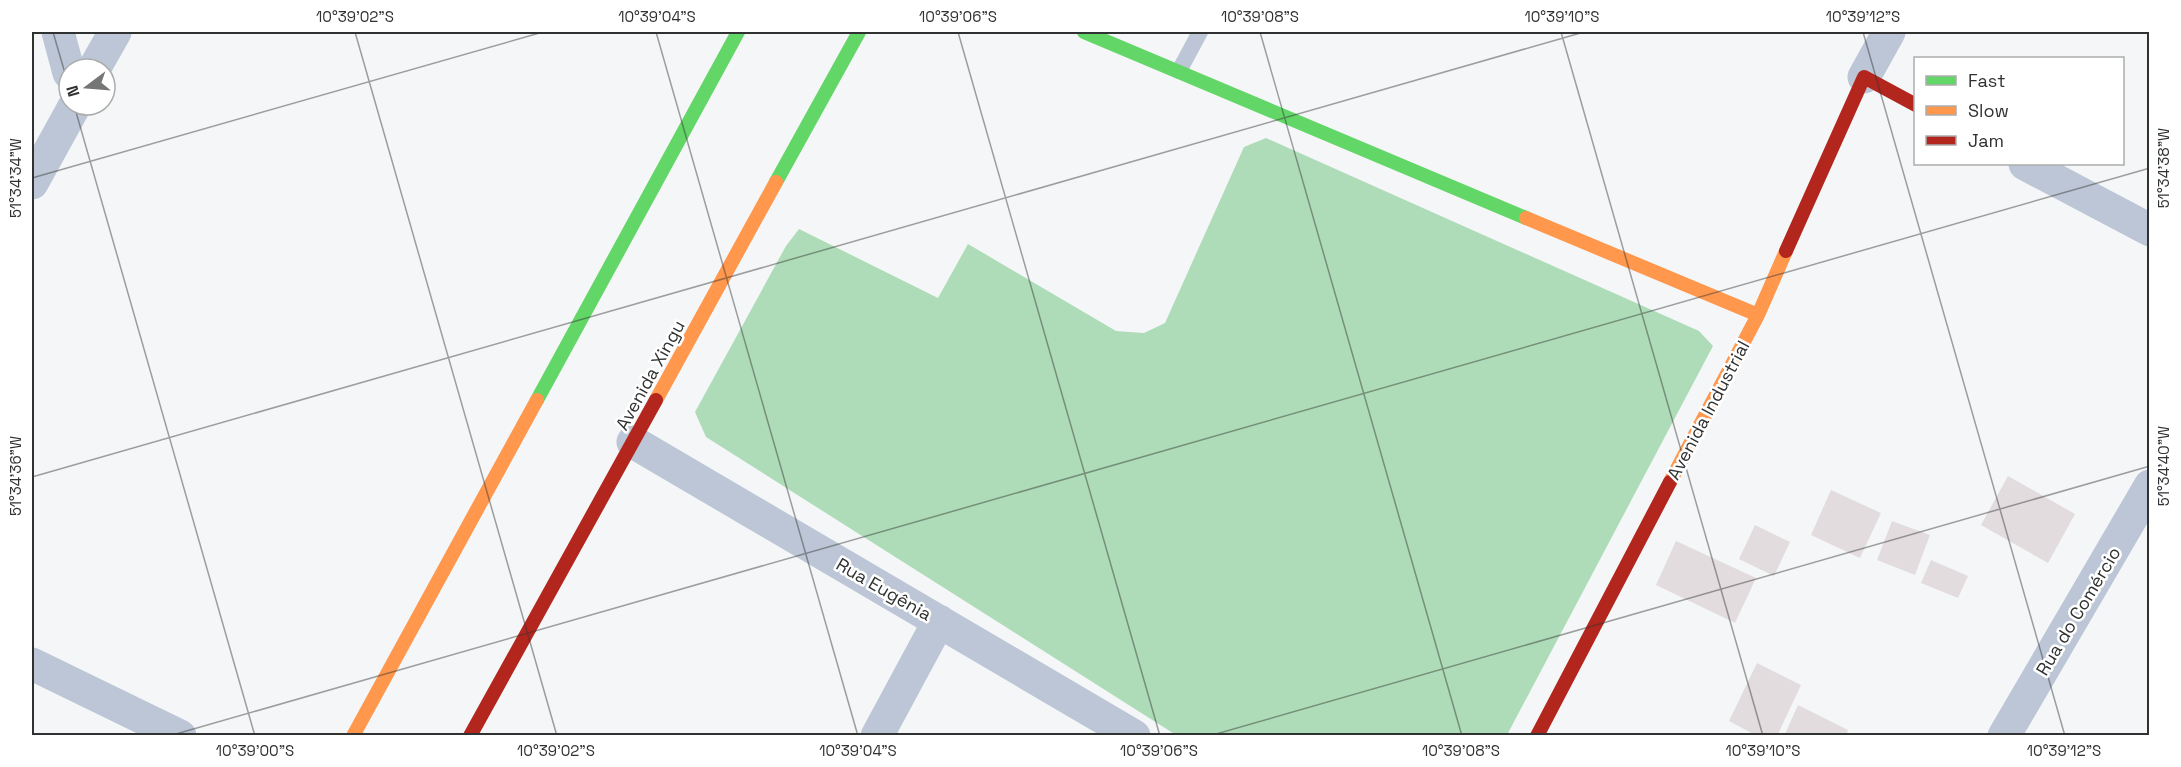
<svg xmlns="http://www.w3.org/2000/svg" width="2181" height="767" viewBox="0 0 2181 767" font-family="'Space Grotesk',sans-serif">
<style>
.forest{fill:#aedcb8}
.building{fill:#e2dcdf}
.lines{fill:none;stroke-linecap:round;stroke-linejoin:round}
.lane{stroke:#bcc6d6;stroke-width:16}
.street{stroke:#bcc6d6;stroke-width:33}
.fast{stroke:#63d668;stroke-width:14}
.slow{stroke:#ff974d;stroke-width:14}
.jam{stroke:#b3261e;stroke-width:14}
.ticks{fill:none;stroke:#303131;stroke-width:1.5;stroke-opacity:0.45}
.labels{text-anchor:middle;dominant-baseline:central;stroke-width:5;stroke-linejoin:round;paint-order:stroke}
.street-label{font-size:18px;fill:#303131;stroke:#fff}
.neatline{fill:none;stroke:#303131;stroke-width:2}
.ticks-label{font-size:15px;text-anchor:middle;fill:#303131}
</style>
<rect width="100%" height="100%" fill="#f4f6f7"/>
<path class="forest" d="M 1266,138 L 1699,331 L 1713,346 L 1507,735 L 1176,735 L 706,437 L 695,412 L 786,246 L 799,229 L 938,298 L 968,244 L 1116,331 L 1144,333 L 1165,323 L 1244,147 Z"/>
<path class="building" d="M 2008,476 L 2075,514 L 2048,563 L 1981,525 Z
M 1831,490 L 1881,513 L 1860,558 L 1811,535 Z
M 1892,521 L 1930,535 L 1915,575 L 1877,560 Z
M 1755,525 L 1790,542 L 1774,576 L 1739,559 Z
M 1676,541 L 1756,578 L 1735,623 L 1656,585 Z
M 1931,560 L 1968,576 L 1958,598 L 1921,583 Z
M 1757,663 L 1801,685 L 1777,736 L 1757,736 L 1729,721 Z
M 1798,705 L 1848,730 L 1846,736 L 1784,736 Z"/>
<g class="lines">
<path class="lane" d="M 1179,71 L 1200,32"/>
<path class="street" d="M 58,32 L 69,73
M 94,69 L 115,32
M 1864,77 L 1889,32
M 2025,164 L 2150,230
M 32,183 L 75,105
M 633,442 L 1134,736
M 32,664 L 180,736
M 877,736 L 939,621
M 2004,736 L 2150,486"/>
<path class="fast" d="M 1084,32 L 1526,218
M 776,182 L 859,32
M 537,400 L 738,32"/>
<path class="slow" d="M 1526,218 L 1758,315
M 656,400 L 776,182
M 1670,482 L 1758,315 L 1786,251
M 353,736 L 537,400"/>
<path class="jam" d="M 1786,251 L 1864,77 L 1916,105
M 470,736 L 656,400
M 1537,736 L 1670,482"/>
</g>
<path class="ticks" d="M 53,32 L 69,87M 355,32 L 557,736M 656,32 L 858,736M 958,32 L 1160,736M 1260,32 L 1462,736M 1561,32 L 1763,736M 1863,32 L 2065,736M 74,105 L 255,736M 32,178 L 543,32M 32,477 L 1584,32M 169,736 L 2150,168M 1209,736 L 2150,466"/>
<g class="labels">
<g class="street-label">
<text transform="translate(650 375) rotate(-61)">Avenida Xingu</text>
<text transform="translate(1708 410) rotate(-62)">Avenida Industrial</text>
<text transform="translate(884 589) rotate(30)">Rua Eugênia</text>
<text transform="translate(2078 611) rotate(-59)">Rua do Comércio</text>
</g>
</g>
<rect width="2181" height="767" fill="none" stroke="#ffffff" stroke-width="66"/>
<rect x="1914" y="57" width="210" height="108" fill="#ffffff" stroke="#acadad" stroke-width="1.5"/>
<rect x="1926" y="76" width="30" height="9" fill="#63d668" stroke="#acadad" stroke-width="1.5"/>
<text x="1968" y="87" font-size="18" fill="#303131">Fast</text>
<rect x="1926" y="106" width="30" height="9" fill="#ff974d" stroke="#acadad" stroke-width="1.5"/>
<text x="1968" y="117" font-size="18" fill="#303131">Slow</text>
<rect x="1926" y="136" width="30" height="9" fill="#b3261e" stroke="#acadad" stroke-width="1.5"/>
<text x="1968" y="147" font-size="18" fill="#303131">Jam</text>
<g transform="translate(87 87) rotate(254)"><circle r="28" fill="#ffffff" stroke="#acadad" stroke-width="1.5"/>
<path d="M0-4.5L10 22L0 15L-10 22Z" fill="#757676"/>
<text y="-9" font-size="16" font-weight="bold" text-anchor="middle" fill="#303131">N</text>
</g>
<rect x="33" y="33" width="2115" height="701" class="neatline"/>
<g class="ticks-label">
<text x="355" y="22">10°39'02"S</text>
<text x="657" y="22">10°39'04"S</text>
<text x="958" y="22">10°39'06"S</text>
<text x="1260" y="22">10°39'08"S</text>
<text x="1562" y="22">10°39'10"S</text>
<text x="1863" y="22">10°39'12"S</text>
<text transform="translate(2164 168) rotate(-90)" y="5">51°34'38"W</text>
<text transform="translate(16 178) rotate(-90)" y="5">51°34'34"W</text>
<text transform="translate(2164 466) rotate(-90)" y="5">51°34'40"W</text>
<text transform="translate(16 476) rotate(-90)" y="5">51°34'36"W</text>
<text x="255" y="756">10°39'00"S</text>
<text x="556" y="756">10°39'02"S</text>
<text x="858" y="756">10°39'04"S</text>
<text x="1159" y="756">10°39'06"S</text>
<text x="1461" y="756">10°39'08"S</text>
<text x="1763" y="756">10°39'10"S</text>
<text x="2064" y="756">10°39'12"S</text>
</g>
</svg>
